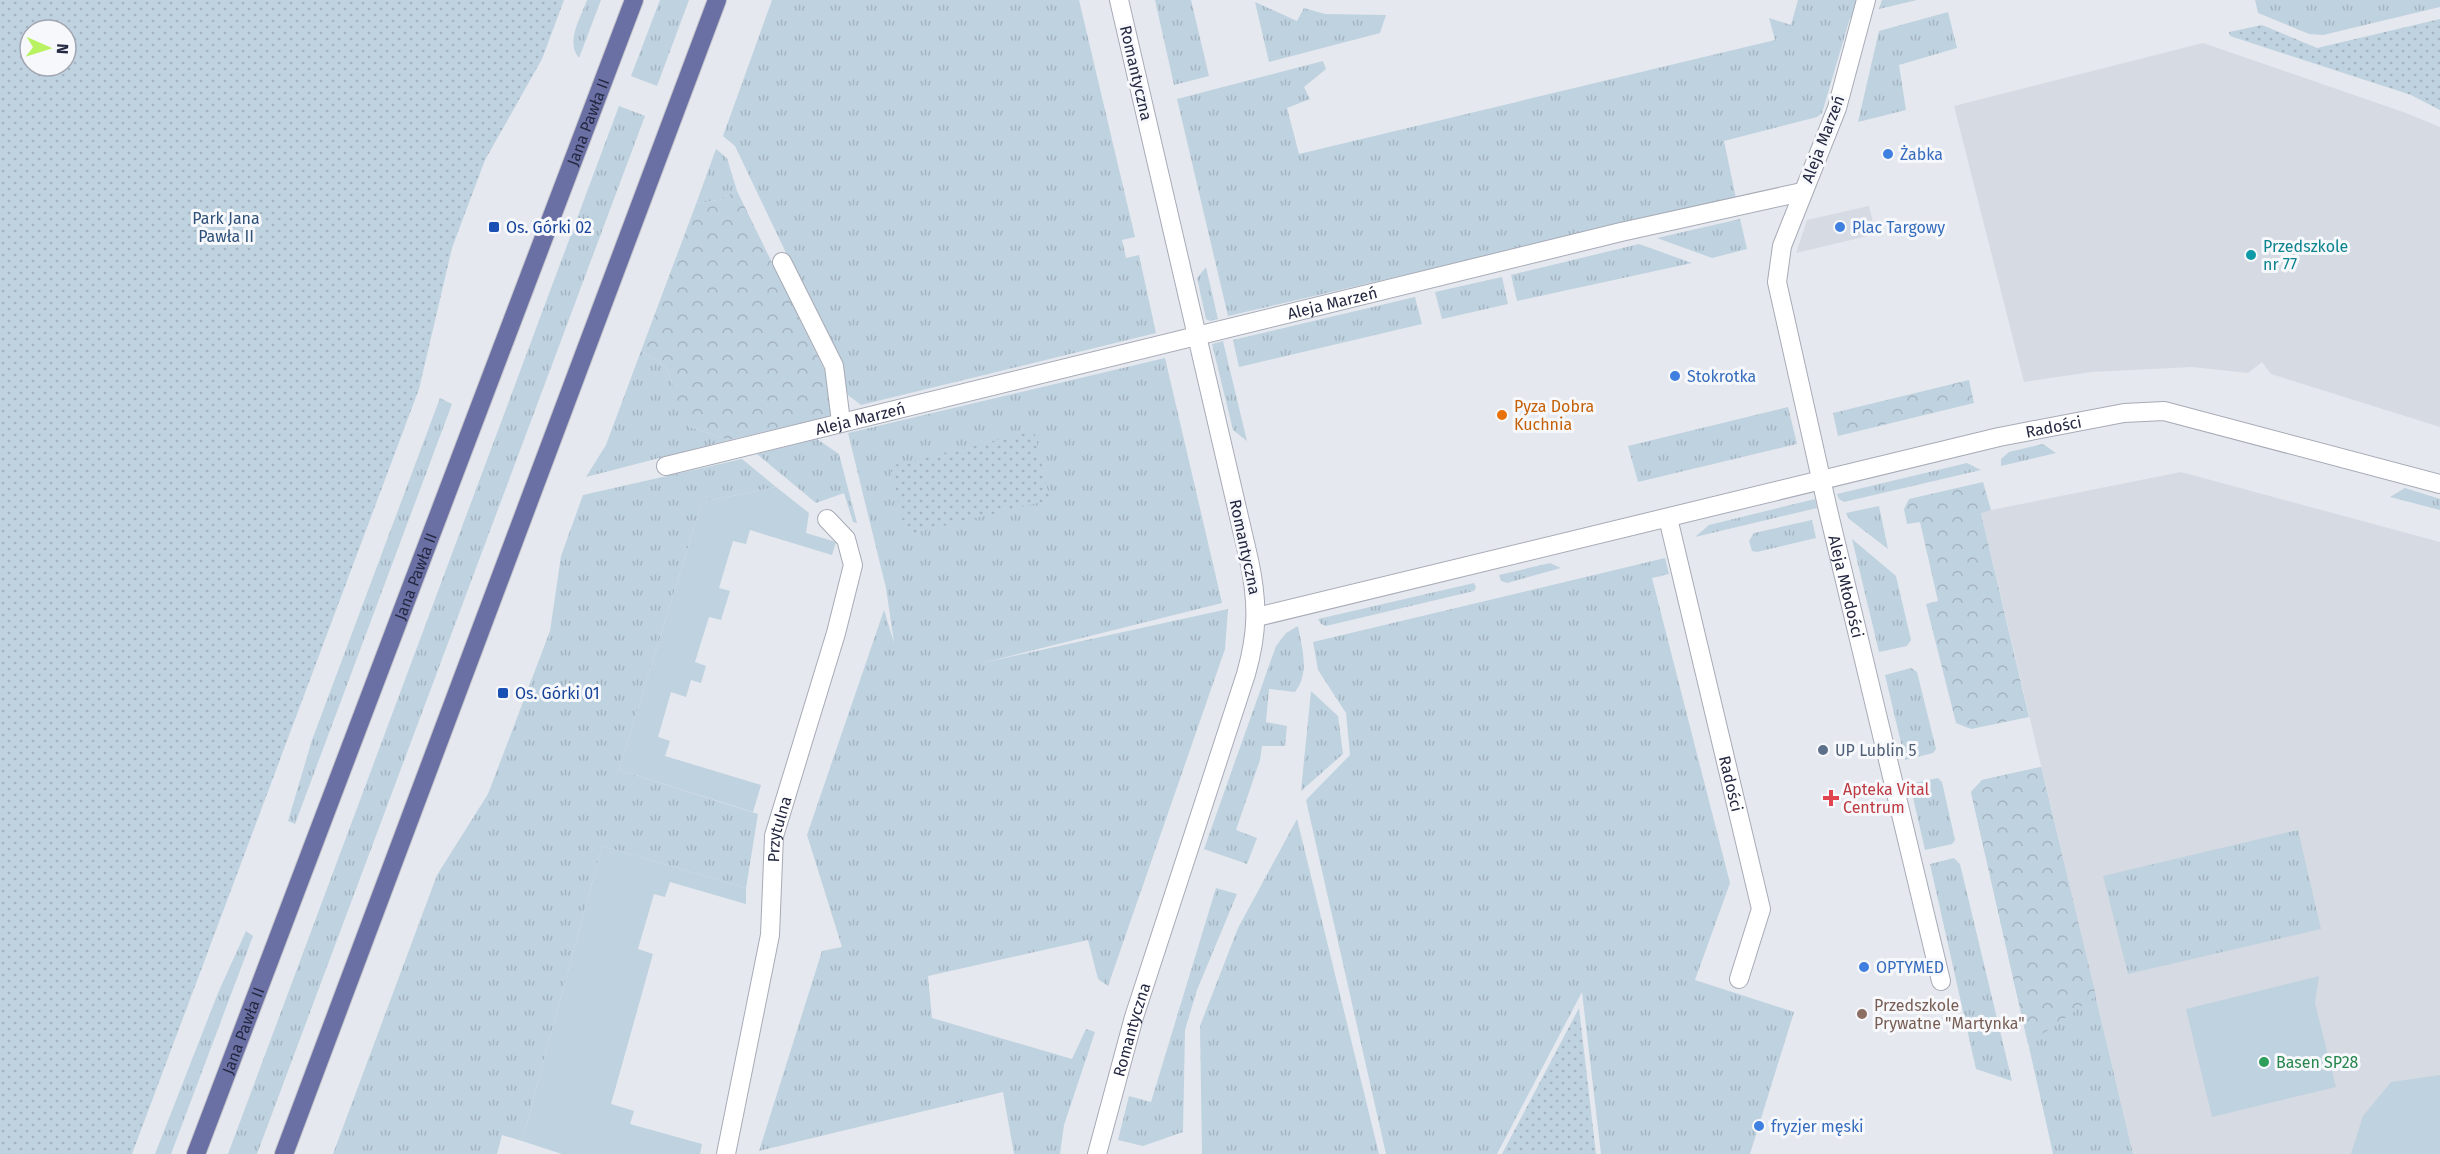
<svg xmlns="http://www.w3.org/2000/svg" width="2440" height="1154" viewBox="0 0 2440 1154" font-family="'Fira Sans',sans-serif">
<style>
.built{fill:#d6dae2}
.grass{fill:url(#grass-tufts)}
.forest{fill:url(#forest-crowns)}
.park{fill:url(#park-dots);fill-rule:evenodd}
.garden{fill:#bfd2df}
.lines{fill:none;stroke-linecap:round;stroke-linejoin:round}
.street-casing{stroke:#a7abb7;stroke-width:20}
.primary-casing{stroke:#c2c3ca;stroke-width:20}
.street{stroke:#fff;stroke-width:18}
.primary{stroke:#6a70a4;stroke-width:18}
.shop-dot{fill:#3f7fe0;stroke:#f6f8fb;stroke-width:2}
.transit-dot{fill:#1a4fb4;stroke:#f6f8fb;stroke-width:2}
.culture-dot{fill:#0f9aa8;stroke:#f6f8fb;stroke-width:2}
.food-dot{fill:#e8710a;stroke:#f6f8fb;stroke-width:2}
.service-dot{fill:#5c6f8a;stroke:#f6f8fb;stroke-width:2}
.health-dot{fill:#e0444e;stroke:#f6f8fb;stroke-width:2}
.education-dot{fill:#8d6e63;stroke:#f6f8fb;stroke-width:2}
.leisure-dot{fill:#2e9e5b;stroke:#f6f8fb;stroke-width:2}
.labels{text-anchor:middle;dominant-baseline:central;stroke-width:6;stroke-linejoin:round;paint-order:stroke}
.street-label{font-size:16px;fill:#242841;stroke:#f6f8fb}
.shop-label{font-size:16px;fill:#366cbe;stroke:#f6f8fb;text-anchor:start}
.park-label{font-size:16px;fill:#2e5078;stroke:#f6f8fb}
.transit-label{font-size:16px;fill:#164399;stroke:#f6f8fb;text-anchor:start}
.culture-label{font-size:16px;fill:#0d838f;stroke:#f6f8fb;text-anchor:start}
.food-label{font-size:16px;fill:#c56008;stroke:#f6f8fb;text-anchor:start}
.service-label{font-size:16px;fill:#4e5e75;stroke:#f6f8fb;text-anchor:start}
.health-label{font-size:16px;fill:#be3a42;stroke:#f6f8fb;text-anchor:start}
.education-label{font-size:16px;fill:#785e54;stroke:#f6f8fb;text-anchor:start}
.leisure-label{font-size:16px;fill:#27864d;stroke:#f6f8fb;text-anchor:start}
</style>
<defs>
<pattern id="grass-tufts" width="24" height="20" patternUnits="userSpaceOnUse" patternTransform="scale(1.5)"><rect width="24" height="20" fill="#bfd2df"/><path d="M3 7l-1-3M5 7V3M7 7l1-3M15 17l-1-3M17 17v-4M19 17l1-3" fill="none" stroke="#a4b4c1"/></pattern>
<pattern id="forest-crowns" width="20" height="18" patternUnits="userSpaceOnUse" patternTransform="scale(1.5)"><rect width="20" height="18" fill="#bfd2df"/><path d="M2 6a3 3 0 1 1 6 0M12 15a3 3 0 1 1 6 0" fill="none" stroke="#a4b4c1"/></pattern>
<pattern id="park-dots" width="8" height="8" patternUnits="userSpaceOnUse" patternTransform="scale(1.5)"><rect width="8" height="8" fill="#bfd2df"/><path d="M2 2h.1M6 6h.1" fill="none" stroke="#a4b4c1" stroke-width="1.8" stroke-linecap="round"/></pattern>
</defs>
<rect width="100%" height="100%" fill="#e5e8ee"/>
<path class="built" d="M 2203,43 L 2406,113 L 2440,127 L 2440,427 L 2271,374 L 2262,362 L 2248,373 L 2192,367 L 2091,372 L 2024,382 L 1954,106 Z
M 1869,206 L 1876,234 L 1796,253 L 1807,220 Z
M 2181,472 L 2440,542 L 2440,1154 L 2133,1154 L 1981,512 Z"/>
<path class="grass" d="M 587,0 L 601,0 L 579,58 C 565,42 581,17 587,0 Z
M 660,0 L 689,0 L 657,86 L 631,76 Z
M 772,0 L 1079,0 L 1135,237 L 1122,240 L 1126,258 L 1139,255 L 1156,333 L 861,405 L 848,395 L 838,362 L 735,146 L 723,136 Z
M 1155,0 L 1191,0 L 1209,76 L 1174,85 Z
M 1798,0 L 1866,0 L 1861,20 L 1850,18 L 1822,113 L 1817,117 L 1724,141 L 1736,198 L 1228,316 L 1177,99 L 1323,61 L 1326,69 L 1304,87 L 1310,99 L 1287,108 L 1299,154 L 1775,40 L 1769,18 L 1791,25 Z
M 1882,0 L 1917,0 L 1879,9 Z
M 2255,0 L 2440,0 L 2440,7 L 2323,35 L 2309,34 L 2258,13 Z
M 1255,2 L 1297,21 L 1304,8 L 1325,14 L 1386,15 L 1380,33 L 1269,62 Z
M 1948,12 L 1957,48 L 1899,65 L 1906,110 L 1858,122 L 1879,31 Z
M 619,106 L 645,116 L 257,1154 L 228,1154 Z
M 716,149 L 727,158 L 737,191 L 717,200 L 696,204 Z
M 1740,219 L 1747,249 L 1712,258 L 1657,238 Z
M 1639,244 L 1692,263 L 1517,301 L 1511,275 Z
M 1206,267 L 1218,319 L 1210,321 L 1206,319 L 1197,278 Z
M 1502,277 L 1508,304 L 1442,319 L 1435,292 Z
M 1415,297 L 1422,324 L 1239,367 L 1233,340 Z
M 1223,341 L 1247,441 L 1233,430 L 1212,344 Z
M 641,351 L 665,366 L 673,384 L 674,404 L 690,427 L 729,440 L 586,477 L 606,445 Z
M 1165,358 L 1222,603 L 982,663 L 1228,609 L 1225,649 L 1108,986 L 1098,979 L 1088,940 L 928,976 L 932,1018 L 1072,1059 L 1086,1029 L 1095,1032 L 1064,1125 L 1060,1154 L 1014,1154 L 1003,1092 L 759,1151 L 822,951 L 842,947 L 807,835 L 884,610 L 894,643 L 886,588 L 848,433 Z
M 440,398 L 452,404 L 295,824 L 288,821 L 312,740 Z
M 1788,407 L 1797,444 L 1638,482 L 1628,446 Z
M 817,439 L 839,454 L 857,523 L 853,522 L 844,493 L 816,503 L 757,454 Z
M 2043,444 L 2056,453 L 2001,466 L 2001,459 L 2009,452 Z
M 742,459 L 776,487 L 702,502 L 619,770 L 758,814 L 746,888 L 602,846 L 522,1141 L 502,1135 L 497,1154 L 333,1154 L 437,875 L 488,794 L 550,631 L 561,556 L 583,495 Z
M 1967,463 L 1981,470 L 1844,502 L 1839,499 L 1837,494 Z
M 2405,488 L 2440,499 L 2440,510 L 2390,497 Z
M 1815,499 L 1817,508 L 1695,537 L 1709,525 Z
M 1879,506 L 1888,549 L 1849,519 L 1846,513 Z
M 1812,520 L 1816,538 L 1757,552 L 1752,551 L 1749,541 L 1754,533 Z
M 1852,539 L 1896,576 L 1911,640 L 1907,646 L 1879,652 Z
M 1665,558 L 1669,574 L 1652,578 L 1730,883 L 1695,980 L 1794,1012 L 1750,1154 L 1601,1154 L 1582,992 L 1497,1154 L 1386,1154 L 1306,800 L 1350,755 L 1346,713 L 1318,670 L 1313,642 Z
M 1550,563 L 1561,568 L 1507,583 L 1501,581 L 1499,575 Z
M 1474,583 L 1476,587 L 1474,591 L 1326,626 L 1321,624 L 1318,619 Z
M 1298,626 C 1302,648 1310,673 1295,692 L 1269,689 L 1266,722 L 1287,726 L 1285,746 L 1262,746 L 1260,760 L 1236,830 L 1257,838 L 1247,864 L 1204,849 L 1276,646 L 1286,633 Z
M 1911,668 L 1917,672 L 1936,749 L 1933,753 L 1905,760 L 1885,675 Z
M 1311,691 L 1338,716 L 1343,754 L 1301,791 Z
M 2041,767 L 2133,1154 L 2053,1154 L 2048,1131 L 1971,792 L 1982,780 Z
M 1938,778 L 1942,782 L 1955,840 L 1952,844 L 1925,850 L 1910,784 Z
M 1297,819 L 1379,1154 L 1202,1154 L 1200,1026 L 1238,928 Z
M 2298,830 L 2321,929 L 2128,974 L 2103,876 Z
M 1954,858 L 1960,864 L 2012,1081 L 1976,1069 L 1930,864 Z
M 1216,888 L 1237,894 L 1197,990 L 1185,1030 L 1183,1132 L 1143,1146 L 1118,1140 L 1129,1096 L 1151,1102 Z
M 246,931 L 253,936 L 171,1154 L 155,1154 L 218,993 Z"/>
<path class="forest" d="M 737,191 L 825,371 L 832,416 L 729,440 L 690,427 L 673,404 L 673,384 L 665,366 L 641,351 L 696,204 L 717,200 Z
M 1969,380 L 1974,403 L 1838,436 L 1833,413 Z
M 1983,482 L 1991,510 L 1981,513 L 2029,717 L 1971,729 L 1956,723 L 1926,604 L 1938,601 L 1920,522 L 1907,524 L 1904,509 L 1909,499 Z
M 2041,767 L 2096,996 L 2028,1044 L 1971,792 L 1982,780 Z"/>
<path class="park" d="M 0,0 L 564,0 L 542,59 L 485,160 L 452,248 L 419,389 L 132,1154 L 0,1154 ZM 30,30 L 66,30 L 66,66 L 30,66 Z
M 2440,19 L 2440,110 L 2411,95 L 2230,36 L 2229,32 L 2262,25 L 2317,48 Z
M 1034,431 L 1050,500 L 906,535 L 890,466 Z
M 1579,1008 L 1596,1154 L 1502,1154 Z"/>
<path class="garden" d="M 776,487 L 809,513 L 806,533 L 836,542 L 832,555 L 750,530 L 746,544 L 733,541 L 719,588 L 730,591 L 721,620 L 709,617 L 695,662 L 706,666 L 701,683 L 691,680 L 686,697 L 671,692 L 658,737 L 670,741 L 665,756 L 761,785 L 753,812 L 619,770 L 702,502 Z
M 602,846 L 746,888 L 746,904 L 670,882 L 665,897 L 654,894 L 638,949 L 653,954 L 611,1104 L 634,1111 L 630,1124 L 702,1144 L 700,1154 L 562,1154 L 522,1141 Z
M 2319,976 L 2315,1003 L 2336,1087 L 2212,1117 L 2186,1009 Z
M 2440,1075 L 2440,1154 L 2351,1154 L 2363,1116 L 2391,1082 Z"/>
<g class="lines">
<g class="street-casing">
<g id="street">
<path id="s1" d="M 1866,0 L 1837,108 L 1782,246 L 1777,282 L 1828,510 L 1941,981"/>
<path d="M 782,262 L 834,366 L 841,422"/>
<path id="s2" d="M 666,466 L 1621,232 L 1802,192"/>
<path id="s3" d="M 1668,518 L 1761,909 L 1739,979"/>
<path id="s4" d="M 1257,617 L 1999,437 L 2124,413 L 2164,411 L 2440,484"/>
<path id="s5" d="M 726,1154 L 770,935 L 774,836 L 836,633 L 853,565 L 846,539 L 827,519"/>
<path id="s6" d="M 1097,1154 L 1134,1017 L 1246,674 C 1258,632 1258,602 1249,560 L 1119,0"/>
</g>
</g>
<g class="primary-casing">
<g id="primary">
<path id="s7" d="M 196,1154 L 634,0"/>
<path d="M 284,1154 L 717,0"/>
</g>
</g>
<use href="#street" class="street"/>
<use href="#primary" class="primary"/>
</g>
<g class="shop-dot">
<circle cx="1888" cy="154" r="6"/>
<circle cx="1840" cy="227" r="6"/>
<circle cx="1675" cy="376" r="6"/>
<circle cx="1864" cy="967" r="6"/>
<circle cx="1759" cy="1126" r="6"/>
</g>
<g class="transit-dot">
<rect x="488" y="221" width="12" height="12" rx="3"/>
<rect x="497" y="687" width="12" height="12" rx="3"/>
</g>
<circle class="culture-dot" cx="2251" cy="255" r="6"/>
<circle class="food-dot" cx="1502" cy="415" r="6"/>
<circle class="service-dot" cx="1823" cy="750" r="6"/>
<path class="health-dot" d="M1828 789h6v6h6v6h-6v6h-6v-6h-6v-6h6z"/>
<circle class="education-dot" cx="1862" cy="1014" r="6"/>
<circle class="leisure-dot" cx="2264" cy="1062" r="6"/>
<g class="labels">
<g class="street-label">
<text transform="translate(1136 73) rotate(77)">Romantyczna</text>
<text stroke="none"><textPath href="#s7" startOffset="1104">Jana Pawła II</textPath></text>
<text transform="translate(1823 139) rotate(-69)">Aleja Marzeń</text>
<text stroke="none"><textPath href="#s2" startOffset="686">Aleja Marzeń</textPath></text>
<text stroke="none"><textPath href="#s2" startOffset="200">Aleja Marzeń</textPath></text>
<text stroke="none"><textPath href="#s4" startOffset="819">Radości</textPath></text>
<text transform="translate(1245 547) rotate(78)">Romantyczna</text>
<text stroke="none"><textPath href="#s7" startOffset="618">Jana Pawła II</textPath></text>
<text stroke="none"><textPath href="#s1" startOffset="609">Aleja Młodości</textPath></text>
<text stroke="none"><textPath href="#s3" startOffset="273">Radości</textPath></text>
<text stroke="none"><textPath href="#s5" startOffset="330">Przytulna</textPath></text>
<text stroke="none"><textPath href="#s6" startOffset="129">Romantyczna</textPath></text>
<text stroke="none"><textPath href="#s7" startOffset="132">Jana Pawła II</textPath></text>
</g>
<g class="shop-label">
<text x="1900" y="154">Żabka</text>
<text x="1852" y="227">Plac Targowy</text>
<text x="1687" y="376">Stokrotka</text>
<text x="1876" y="967">OPTYMED</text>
<text x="1771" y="1126">fryzjer męski</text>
</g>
<g class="park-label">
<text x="226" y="218">Park Jana<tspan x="226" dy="18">Pawła II</tspan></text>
</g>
<g class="transit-label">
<text x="506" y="227">Os. Górki 02</text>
<text x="515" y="693">Os. Górki 01</text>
</g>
<g class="culture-label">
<text x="2263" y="246">Przedszkole<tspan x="2263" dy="18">nr 77</tspan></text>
</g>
<g class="food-label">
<text x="1514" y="406">Pyza Dobra<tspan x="1514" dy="18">Kuchnia</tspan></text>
</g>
<g class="service-label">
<text x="1835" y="750">UP Lublin 5</text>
</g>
<g class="health-label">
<text x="1843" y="789">Apteka Vital<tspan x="1843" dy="18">Centrum</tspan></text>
</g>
<g class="education-label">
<text x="1874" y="1005">Przedszkole<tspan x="1874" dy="18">Prywatne "Martynka"</tspan></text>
</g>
<g class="leisure-label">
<text x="2276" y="1062">Basen SP28</text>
</g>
</g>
<g transform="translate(48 48) rotate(93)"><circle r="28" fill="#f6f8fb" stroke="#a2a5b1" stroke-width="1.5"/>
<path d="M0-4.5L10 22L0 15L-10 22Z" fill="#b9f260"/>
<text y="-9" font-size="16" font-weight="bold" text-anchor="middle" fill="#242841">N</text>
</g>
</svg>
